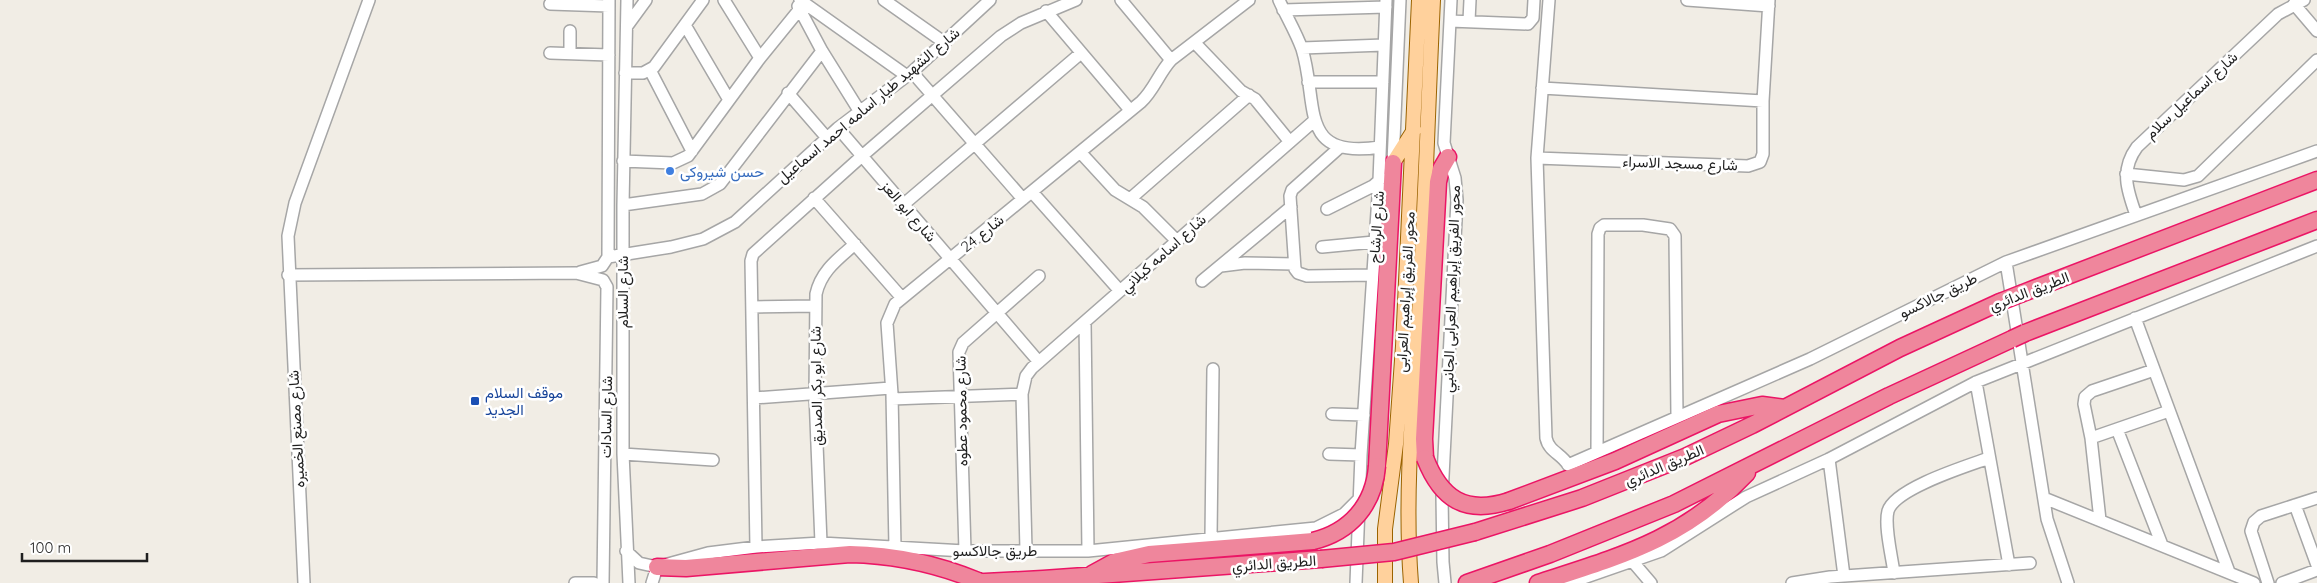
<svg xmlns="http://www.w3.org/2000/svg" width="2317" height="583" viewBox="0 0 2317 583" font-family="Quicksand,Vazirmatn,sans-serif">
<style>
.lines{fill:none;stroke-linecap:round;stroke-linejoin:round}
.minor-casing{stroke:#a6a6a6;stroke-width:14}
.major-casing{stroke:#9b6300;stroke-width:16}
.highway-casing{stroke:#eb1565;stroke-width:19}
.minor{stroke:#fff;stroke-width:11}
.major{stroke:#ffd19c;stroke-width:14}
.highway{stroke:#ef869c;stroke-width:16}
.highway-bridge-casing{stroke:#eb1565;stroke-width:19;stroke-linecap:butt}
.highway-bridge{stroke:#ef869c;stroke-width:16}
.shop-dot{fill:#3f7fe0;stroke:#fff;stroke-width:2}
.transit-dot{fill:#1a4fb4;stroke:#fff;stroke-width:2}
.labels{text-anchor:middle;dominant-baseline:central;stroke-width:5;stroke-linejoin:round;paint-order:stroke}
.street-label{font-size:15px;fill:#1f1f1f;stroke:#fff}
.shop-label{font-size:15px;fill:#366cbe;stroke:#fff;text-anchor:start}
.transit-label{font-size:15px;fill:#164399;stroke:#fff;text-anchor:start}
</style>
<rect width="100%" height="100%" fill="#f1ede5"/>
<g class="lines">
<g class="minor-casing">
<path id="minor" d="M 627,0 L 623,205 L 623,454 L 629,583
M 724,0 L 760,58
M 800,0 L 907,76
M 884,0 L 945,43
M 1121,0 L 1171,60
M 1279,0 C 1286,16 1296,32 1302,49 C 1319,104 1297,160 1380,147
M 1549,0 L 1537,158 L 1546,438 C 1549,452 1562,454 1568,465 L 1810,359 L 2006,262 L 2317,151
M 1687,0 L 1769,6
M 550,4 L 609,6
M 2294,4 L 2317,31
M 798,6 L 822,51 L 860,112
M 1283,10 L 1386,7
M 1046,11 L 1130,110
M 1450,21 L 1528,24 L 1533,18 L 1534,0
M 1469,21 L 1470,0
M 685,25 L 729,100
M 627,26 L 646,0
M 570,31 L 570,53
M 1195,43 L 1241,91 L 1255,99 L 1290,142
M 1302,48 L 1384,45
M 550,53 L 609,55
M 650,70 L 692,151
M 912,72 L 1023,199
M 625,73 L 643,73 L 654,67 L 703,0
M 1308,82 L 1383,82
M 1542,88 L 1763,101
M 788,93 L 827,138
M 838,128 L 1039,362
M 1339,148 L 1292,190 L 1290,196 L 1295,269 L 1298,273 L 1307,276 L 1372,275
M 1080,152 L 1115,190 L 1143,207 L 1176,240
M 1537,158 L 1748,166 L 1760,162 L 1763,154 L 1763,101 L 1769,0
M 623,161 L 673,163 L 688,156 L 760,58 L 799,10
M 1393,163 L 1400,0
M 2126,174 L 2184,180 L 2198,176 L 2317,60
M 1032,192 L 1120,291
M 814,198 L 902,298
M 1130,199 L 1249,95
M 904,204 L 1081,53
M 623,205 L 702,194 L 720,184 L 822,51
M 1327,209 L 1373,186 L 1382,178
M 2136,215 C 2127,190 2120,170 2137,147 L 2278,14 L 2304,0
M 1322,247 L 1374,242
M 608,257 L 671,247 L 703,239 L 735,222 L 838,128 L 912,72 L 990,0
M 2006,262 L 2047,519 L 2068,583
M 1221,266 L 1245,263 L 1294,264
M 580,272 L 602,266 L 608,257 L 609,0
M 288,275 L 576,273 L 603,280 L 607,287 L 603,583
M 1202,281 L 1291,207
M 752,307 L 816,306
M 2135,318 L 2229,572
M 1085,322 L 1088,551
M 1976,382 L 2009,565
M 754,398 L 891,388
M 892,399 L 1022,394
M 1332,414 L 1364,415
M 2117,429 L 2162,545
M 2091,438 L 2169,411
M 1597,452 L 1598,234 L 1600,228 L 1604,225 L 1643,225 L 1670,229 L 1675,236 L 1677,416
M 623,454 L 713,460
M 1329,454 L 1361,455
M 1829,459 L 1844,576
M 2044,498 L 2254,583
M 2295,505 L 2317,565
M 2100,520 L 2091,438 L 2084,404 L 2085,397 L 2092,391 L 2154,370
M 1211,537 L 1213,369
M 821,543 L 815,395 L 816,294 C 821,271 838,259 855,244
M 756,547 L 751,261 L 753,254 L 862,156 L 1001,36 L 1021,23 L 1076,0
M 895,547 L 892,394 L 887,323 L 895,304 L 1141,102 C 1154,90 1159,73 1171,60 L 1249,0
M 1026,550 L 1022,394 L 1026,376 L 1032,368 L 1315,120
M 626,551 L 639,563 L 657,567 L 708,553 L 756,547 L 821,543 L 965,551 L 1088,551 L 1316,528 L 1344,514 L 1360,498
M 965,551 L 959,352 L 963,343 L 1039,276
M 1633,562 L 1651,583
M 1894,573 C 1892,557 1884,526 1888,511 C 1895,488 1967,466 1989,458
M 304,583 L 288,236 L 295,203 L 369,0
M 575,583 L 594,583
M 652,583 L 657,567
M 1356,583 L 1361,455 L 1379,181 L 1386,0
M 1445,583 L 1443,562 L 1442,496 L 1457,200 L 1455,178 L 1444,143 L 1451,0
M 1569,583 L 1661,551 L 1746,497 L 1829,459 L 1976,382 L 2317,246
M 1792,583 L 1830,577 L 2030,563
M 2268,583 L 2251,531 L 2254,522 L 2261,516 L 2317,498
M 2282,583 L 2317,570"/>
</g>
<g class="major-casing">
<path id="major" d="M 1393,163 L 1414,130
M 1385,583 L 1385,529 L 1396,444 L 1403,346 L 1419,0
M 1411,583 C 1404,494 1413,403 1419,314 C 1425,210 1428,105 1433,0"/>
</g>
<g class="highway-casing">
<path id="highway" d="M 2023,293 L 2317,180
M 2025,333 L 2317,220
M 1425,458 L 1424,439 L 1438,182 L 1441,169 L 1448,157
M 1377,466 L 1393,163
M 1509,501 L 1615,461 L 1718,414 L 1762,405 L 1785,408
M 1475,532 L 1582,498 L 1685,457 L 1752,425 L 1900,348 L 2000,302
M 657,567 L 686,568 L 850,554 C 895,555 937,564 978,581
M 1092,574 L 1114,562 L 1149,554 L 1313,541
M 966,583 L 1043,579 L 1321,559
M 1467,583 L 1550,554 L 1674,504 L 1889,396 L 2012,339
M 1538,583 C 1621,556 1685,539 1747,473"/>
</g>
<use href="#minor" class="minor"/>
<use href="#major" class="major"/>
<use href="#highway" class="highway"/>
<g class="highway-bridge-casing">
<path id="highway-bridge" d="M 2000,302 L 2023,293
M 2012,339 L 2025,333
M 1425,458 C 1441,499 1465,515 1509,501
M 1313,541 C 1350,532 1374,505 1377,466
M 1321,559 L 1394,552 L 1475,532"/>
</g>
<use href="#highway-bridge" class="highway-bridge"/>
</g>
<circle class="shop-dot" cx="670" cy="171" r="5"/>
<rect class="transit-dot" x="470" y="396" width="10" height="10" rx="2.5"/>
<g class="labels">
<g class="street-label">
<text transform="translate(2191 95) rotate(-43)">شارع اسماعيل سلام</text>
<text transform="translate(868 105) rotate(-40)">شارع الشهيد طيار اسامه احمد اسماعيل</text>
<text transform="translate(1680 163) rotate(2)">شارع مسجد الاسراء</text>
<text transform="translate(909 211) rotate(49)">شارع ابو العز</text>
<text transform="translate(1376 227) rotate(-86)">شارع الرشاح</text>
<text transform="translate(982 233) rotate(-39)">شارع 24</text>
<text transform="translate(1163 253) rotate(-42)">شارع اسامه كيلاني</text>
<text transform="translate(1451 289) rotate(-88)">محور الفريق إبراهيم العرابى الجانبي</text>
<text transform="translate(2029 291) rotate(-21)">الطريق الدائري</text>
<text transform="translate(622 292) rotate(-90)">شارع السلام</text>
<text transform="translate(1405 292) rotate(-87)">محور الفريق إبراهيم العرابى</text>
<text transform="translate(1938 295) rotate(-26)">طريق جالاكسو</text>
<text transform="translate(816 386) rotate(-91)">شارع ابو بكر الصديق</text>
<text transform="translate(961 411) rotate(-91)">شارع محمود عطوه</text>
<text transform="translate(606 417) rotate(-89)">شارع السادات</text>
<text transform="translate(296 429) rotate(-93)">شارع مصنع الخميره</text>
<text transform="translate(1664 465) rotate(-23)">الطريق الدائري</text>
<text x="995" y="550">طريق جالاكسو</text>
<text transform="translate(1274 563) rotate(-4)">الطريق الدائري</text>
</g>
<g class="shop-label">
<text x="680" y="171">حسن شيروكى</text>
</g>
<g class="transit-label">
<text x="485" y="392">موقف السلام<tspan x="485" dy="17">الجديد</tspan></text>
</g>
</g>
<path d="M22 553v8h125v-8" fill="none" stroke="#1f1f1f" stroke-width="2.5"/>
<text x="30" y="553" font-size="15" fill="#1f1f1f" stroke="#ffffff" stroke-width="4" paint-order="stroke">100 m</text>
</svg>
